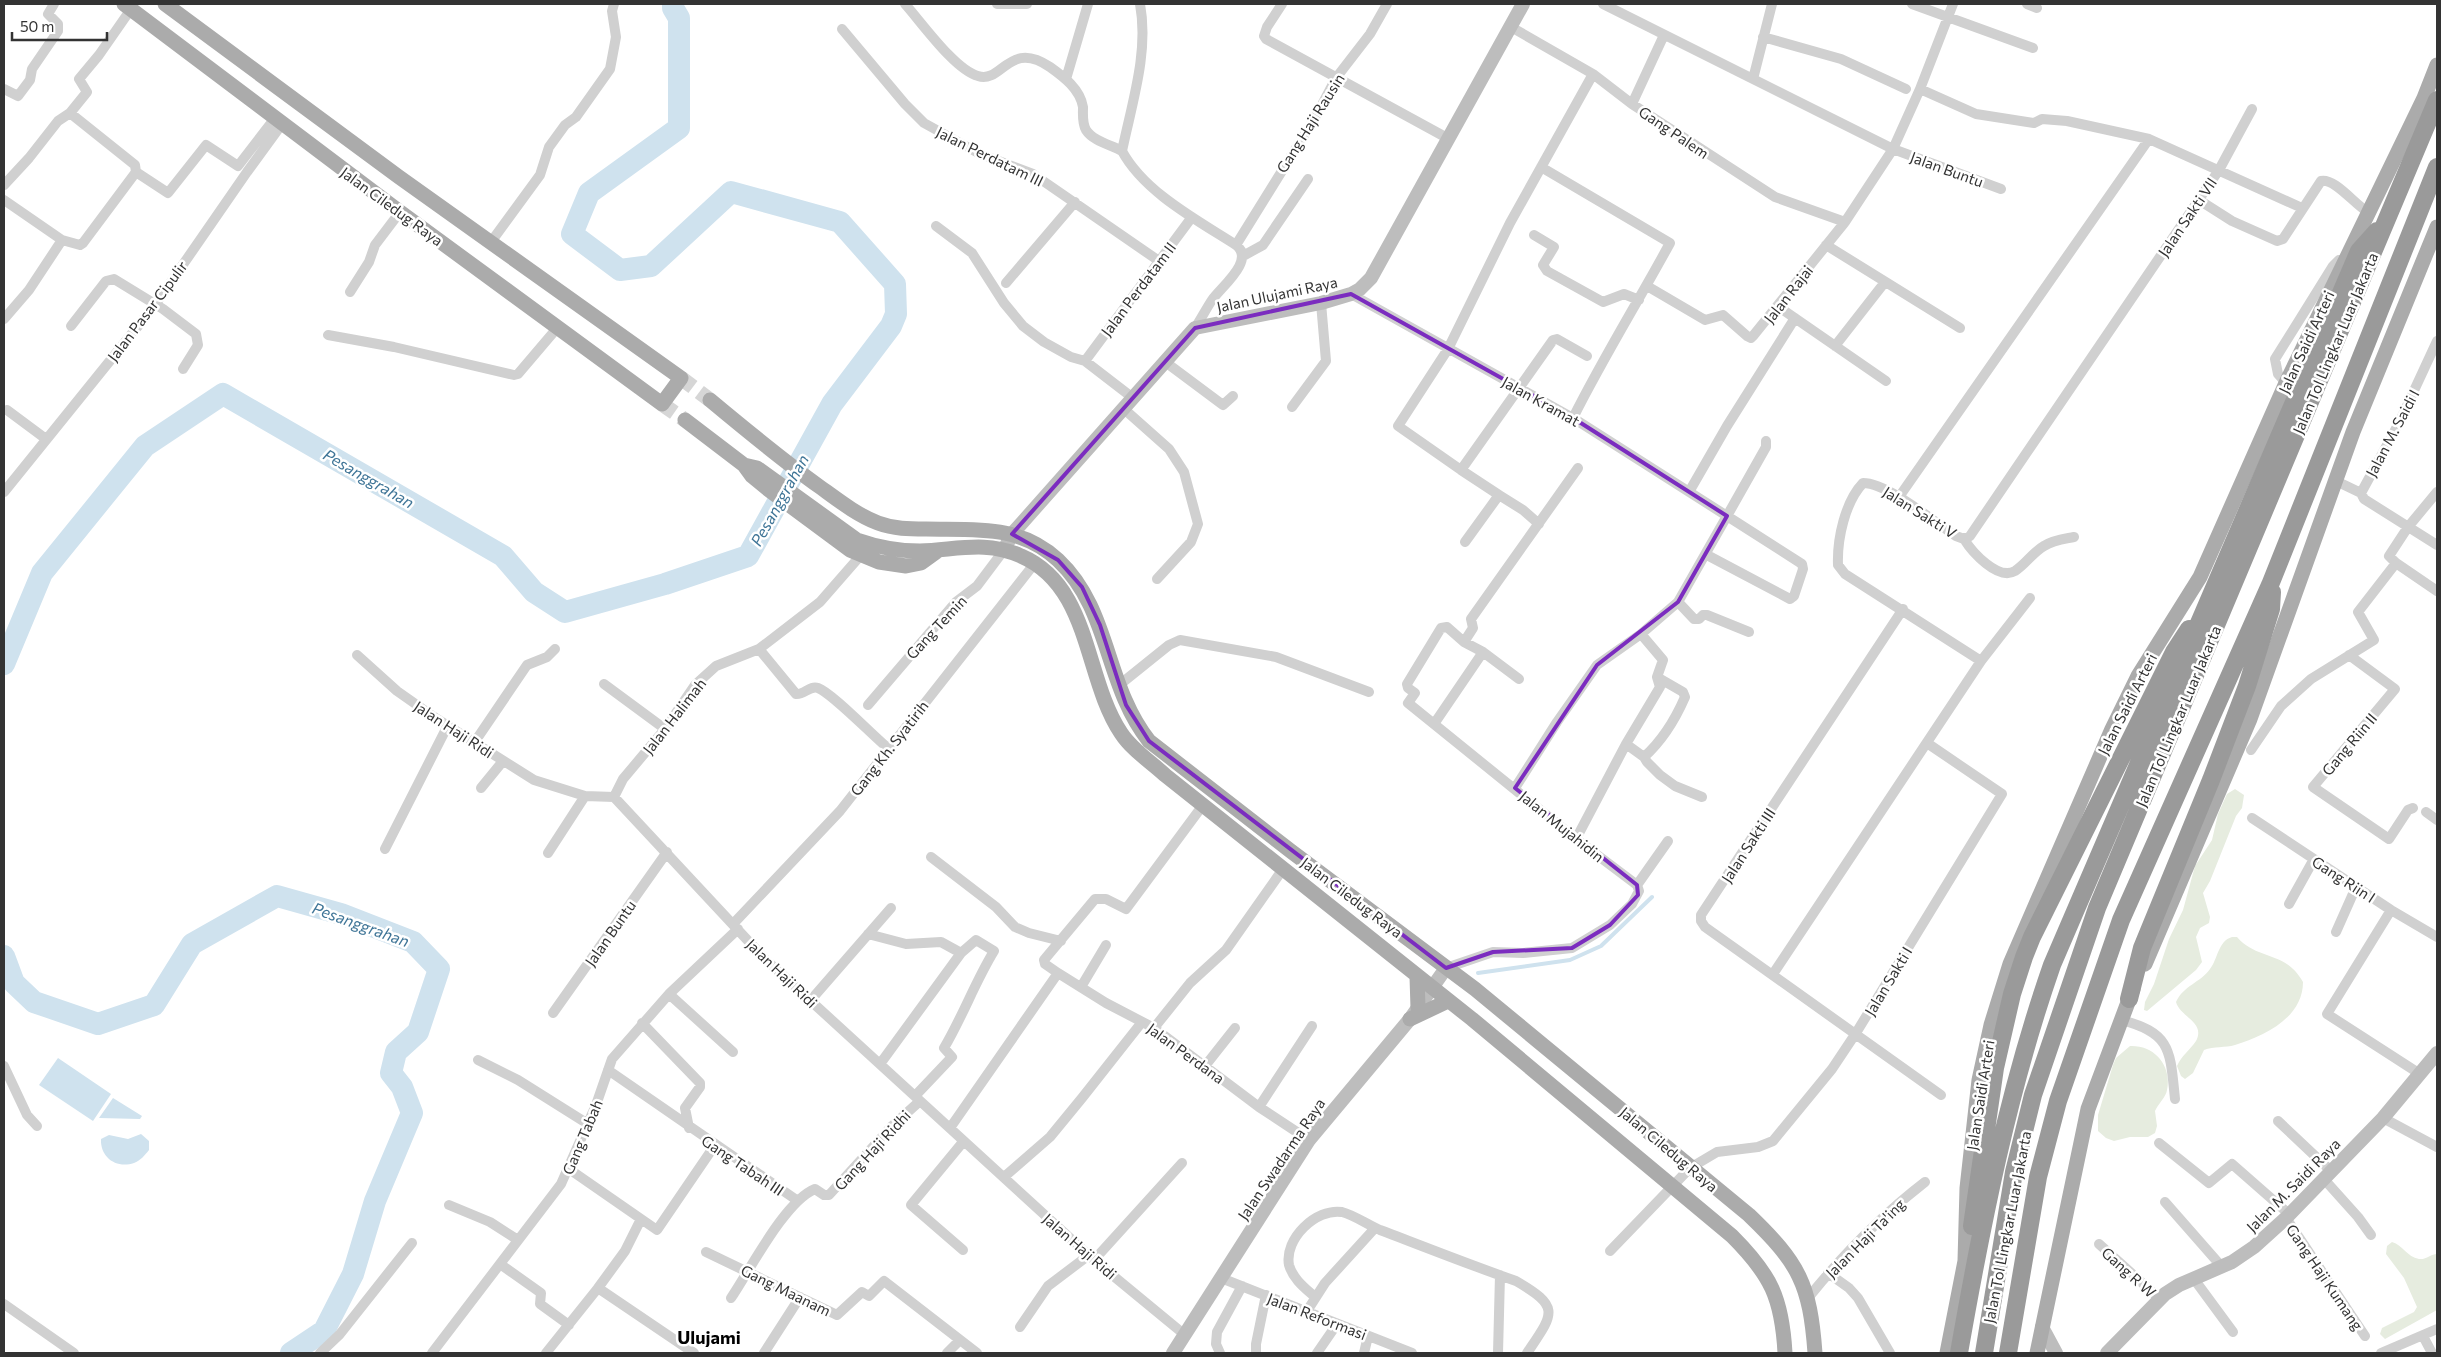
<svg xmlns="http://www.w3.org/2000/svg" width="2441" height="1357" viewBox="0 0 2441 1357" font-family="Commissioner,sans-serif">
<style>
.green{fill:#e6ecdf}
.water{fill:#cfe2ee}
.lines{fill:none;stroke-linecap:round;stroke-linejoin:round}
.stream{stroke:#cfe2ee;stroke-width:4}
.river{stroke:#cfe2ee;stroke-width:22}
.primary-tunnel{stroke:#d6d6d6;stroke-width:15;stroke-dasharray:15 8;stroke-linecap:butt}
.street{stroke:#d0d0d0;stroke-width:10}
.secondary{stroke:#bdbdbd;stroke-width:14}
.primary{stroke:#ababab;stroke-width:15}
.highway{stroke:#9a9a9a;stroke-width:18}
.marked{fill:none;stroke:#7b2cbf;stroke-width:4;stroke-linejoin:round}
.labels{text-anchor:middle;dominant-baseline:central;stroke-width:5;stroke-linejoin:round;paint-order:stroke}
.street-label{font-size:15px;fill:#333;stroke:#fff}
.water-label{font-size:16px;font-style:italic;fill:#3f7597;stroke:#fff}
.quarter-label{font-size:18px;font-weight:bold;fill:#000;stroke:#fff}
</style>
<rect width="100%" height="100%" fill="#fff"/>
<path class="green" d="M 2235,789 L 2244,795 L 2242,808 L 2236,816 L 2210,881 L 2203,893 L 2210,917 L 2209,923 L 2200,928 L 2196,937 L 2202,962 L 2196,970 L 2147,1011 L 2144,1010 L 2145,1002 L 2154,984 L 2169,939 L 2183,910 L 2195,866 L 2212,840 L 2218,814 L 2227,794 Z
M 2232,937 L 2237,937 C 2258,961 2285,950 2303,982 C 2303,1018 2264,1036 2235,1045 C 2225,1048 2214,1046 2204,1050 L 2193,1073 L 2185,1079 L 2181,1076 L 2177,1066 C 2181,1056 2190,1050 2196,1041 C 2206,1022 2180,1017 2176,1002 C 2184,985 2200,983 2210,969 C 2218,959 2218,941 2232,937 Z
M 2130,1046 C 2155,1045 2172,1066 2167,1090 C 2166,1097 2158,1104 2155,1111 L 2157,1126 L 2155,1133 L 2148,1137 L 2130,1137 L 2114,1141 L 2106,1138 L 2098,1131 L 2098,1115 L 2113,1065 L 2116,1058 Z
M 2392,1242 C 2403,1245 2407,1257 2419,1259 C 2426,1260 2431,1254 2437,1254 L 2437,1310 L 2385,1339 L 2380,1334 L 2382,1328 L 2414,1312 L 2417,1307 L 2404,1278 L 2386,1254 L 2387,1246 Z"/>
<path class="water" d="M 58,1058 L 111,1094 L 93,1121 L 39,1085 Z
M 113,1098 L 142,1116 L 140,1119 L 99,1118 Z
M 141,1134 L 149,1141 L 149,1150 C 145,1155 140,1161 134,1163 C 116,1169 100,1157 101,1139 L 109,1135 L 128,1139 Z"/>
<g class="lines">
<path class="stream" d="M 1478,973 L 1570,960 L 1601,946 L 1652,897"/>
<path class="river" d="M 4,664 L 42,573 L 145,446 L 223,394 L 503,556 L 534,592 L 565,612 L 665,584 L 748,556 L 832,404 L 891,326 L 896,314 L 895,284 L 840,222 L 731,192 L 651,266 L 620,270 L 572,234 L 589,193 L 679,128 L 679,18 L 673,8 L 673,4
M 4,956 L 14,983 L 34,1002 L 98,1024 L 154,1005 L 192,944 L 277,896 L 341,914 L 413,942 L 439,969 L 418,1032 L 396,1052 L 391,1073 L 402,1087 L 412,1113 L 375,1201 L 353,1274 L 324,1331 L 291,1353"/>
<path class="primary-tunnel" d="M 681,378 L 710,400
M 662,404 L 685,420"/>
<path class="street" d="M 905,4 C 922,23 955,70 978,76 C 1002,84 1009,39 1050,67 C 1064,77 1080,89 1083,107 C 1083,115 1082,123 1086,130 C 1093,141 1111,145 1122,151
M 997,4 L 1027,4
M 1140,4 C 1149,52 1132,103 1122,151 C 1144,192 1197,220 1236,245 C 1256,260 1221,287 1212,300 C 1206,309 1201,319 1195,328
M 1282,4 L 1267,27 L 1264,36 L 1266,39 L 1449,139
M 1603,4 L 1893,149 L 2001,189
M 1912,4 L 2033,48
M 2027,4 L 2037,8
M 1511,27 L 1593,74 L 1632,104 L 1775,197 L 1845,222
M 842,29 L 905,104 L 924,123 L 980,154 L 1033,174 L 1159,261
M 1763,37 L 1841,59 L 1906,89
M 1066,79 L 1088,4
M 1753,79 L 1772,4
M 4,89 L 18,96 L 30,80 L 32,69 L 58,31 L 58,24 L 48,14 L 54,4
M 1920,89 L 1976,114 L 2034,123 L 2042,119 L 2067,121 L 2149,139 L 2302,208
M 1632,104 L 1664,35
M 1541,167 L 1670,243 C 1638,302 1603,358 1573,418
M 136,172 L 168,193 L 206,145 L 238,166 L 275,118
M 4,185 L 29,158 L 58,121 L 70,113 L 87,92 L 79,79 L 99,55 L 131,9
M 4,200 L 62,240 L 80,245 L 83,243 L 136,172 L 135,165 L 70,113
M 2199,200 L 2232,221 L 2277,241 L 2283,239 L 2321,181 C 2335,178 2355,205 2368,212
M 936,226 L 972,253 L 1004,303 L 1023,326 L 1044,342 L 1071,357 L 1085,361 L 1133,398
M 1534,235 L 1554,247 L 1543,265 L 1547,271 L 1603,302 L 1624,294 L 1639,300
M 491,242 L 540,175 L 549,147 L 565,125 L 576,117 L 610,69 L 616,37 L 612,11 L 614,4
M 1236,245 L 1316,116 L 1336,78 L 1370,34 L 1387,4
M 1826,245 L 1960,328
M 1243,256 L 1263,245 L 1308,179
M 1006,283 L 1075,202
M 1647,286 L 1705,320 L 1723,315 L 1747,336 L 1751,338 L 1753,336 L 1845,222 L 1893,149 L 1920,89 L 1953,4
M 350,292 L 369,262 L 375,245 L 400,212
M 1351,294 L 1573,418 L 1727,516 L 1678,602 L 1641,634 L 1597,665 L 1557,722 L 1515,788
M 1779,307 L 1886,381
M 4,319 L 29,290 L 62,240
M 71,326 L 106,281 L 114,279 L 163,309 L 196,334 L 198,345 L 183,369
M 328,335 L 394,347 L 514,375 L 518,374 L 558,327
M 2437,341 L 2399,423 L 2361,493 L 2364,499 L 2437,545
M 1835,346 L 1885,282
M 1085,361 L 1192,217
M 1164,361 L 1223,405 L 1233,396
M 2286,383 L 2278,374 L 2275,359 L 2333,266 L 2339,260 L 2344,260
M 1292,407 L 1326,361 L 1321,303
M 1124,409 L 1169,449 L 1184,472 L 1198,524 L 1191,542 L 1157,579
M 7,410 L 46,439
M 1461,470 L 1398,426 L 1448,349 L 1510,223 L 1593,74
M 2336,481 L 2361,493
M 4,492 L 155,305 L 247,172 L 282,124
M 1689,492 L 1727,426 L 1795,318
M 2437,492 L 2408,527 L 2389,556 L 2396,563 L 2437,591
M 1499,495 L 1523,510 L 1539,524
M 1899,497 L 2149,139
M 1964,539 L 1970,536 L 2219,170 L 2252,109
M 1964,539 L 1956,536 C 1934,522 1888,483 1863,483 C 1845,502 1837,539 1838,565 L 1845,574 L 1981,661
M 1964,539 C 1972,552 1998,581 2015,571 C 2026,564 2033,552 2044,546 C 2053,540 2064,539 2074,537
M 1465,542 L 1499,495 L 1461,470 L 1553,340 L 1557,339 L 1587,356
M 1707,555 L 1790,599 L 1794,596 L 1803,569 L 1802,564 L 1727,516 L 1766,447 L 1766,441
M 1678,602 L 1694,619 L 1699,619 L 1703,615 L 1707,615 L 1749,632
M 1903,609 L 1701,915 L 1701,921 L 1705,927 L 1941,1095
M 759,649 L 796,694 C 804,695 810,685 818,688 C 832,693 874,737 889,749
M 357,655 L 397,691 L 434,717 L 534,780 L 585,796 L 614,797 L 766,960 L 1094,1260 L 1185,1335
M 2349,655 L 2395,689 L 2313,787 L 2389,839 L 2408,810 L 2413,808
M 1519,679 L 1483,652 L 1464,642 L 1473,628 L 1471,619 L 1578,468
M 604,684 L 665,729
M 1118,686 L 1169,645 L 1180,640 L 1276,657 L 1369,692
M 868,705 L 956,602 L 977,586 L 1004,550
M 1434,724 L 1483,652
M 474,743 L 527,665 L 547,657 L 555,649
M 1626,744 L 1644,757 L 1647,762 L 1660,775 L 1675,786 L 1702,797
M 2251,750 L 2281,706 L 2311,679 L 2374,640 L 2358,612 L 2396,563
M 1644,757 C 1663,740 1675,720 1685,697 L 1683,692 L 1657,677
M 481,788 L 503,761
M 614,797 L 623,779 L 665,729 L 695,685 L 716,666 L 759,649 L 820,602 L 861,555
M 2426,812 L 2437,820
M 2252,818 L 2391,910 L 2437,937
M 1576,839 L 1626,744 L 1660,687 L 1657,677 L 1663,660 L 1641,634
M 385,849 L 447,727
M 548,853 L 585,796
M 931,857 L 996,907 L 1015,927 L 1029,933 L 1061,941
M 1637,885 L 1668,841
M 2289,904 L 2314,859
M 2391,910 L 2327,1014 L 2420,1074
M 733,924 L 840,811 L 1035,563
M 2336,932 L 2356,887
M 868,934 L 906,944 L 941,942 L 961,953 L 976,940 L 994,951 C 975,982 963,1016 944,1048 L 952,1057 L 915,1096
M 1446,968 L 1493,952 L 1523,953 L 1572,948 L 1610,925 L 1632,904 L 1639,891 L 1637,885 L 1576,839 L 1408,703 L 1415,693 L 1408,688 L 1407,684 L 1441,628 L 1447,627 L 1464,642
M 1058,973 L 1106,1003 L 1154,1028 L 1259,1107 L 1309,1140
M 1773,974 L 1981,661 L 2030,598
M 1081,987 L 1106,945
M 669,994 L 733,1052
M 810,1001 L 891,908
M 553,1013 L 667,852
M 2121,1020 C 2172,1033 2170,1051 2175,1099
M 642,1023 L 700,1083 L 700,1087 L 685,1108 L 689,1128
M 1154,1028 L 1190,983 L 1226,950 L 1283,869
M 478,1060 L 518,1080 L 588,1124
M 880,1064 L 961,953
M 4,1066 L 27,1115 L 37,1126
M 1205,1066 L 1235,1028
M 608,1070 L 798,1201
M 1259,1107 L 1312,1026
M 2383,1118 L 2437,1147
M 2278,1121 L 2331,1171
M 950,1128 L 1058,973 L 1045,964 L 1044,960 L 1095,899 L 1106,899 L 1126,909 L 1203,805
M 2159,1143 L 2209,1183 L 2232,1164 L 2289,1214
M 569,1169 L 657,1230 L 715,1145
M 1004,1177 L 1050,1137 L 1082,1098 L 1142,1022
M 2323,1178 L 2358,1217 L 2371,1235
M 2165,1202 L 2222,1267
M 449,1205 L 490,1222 L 518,1240
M 2286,1218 L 2365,1336
M 2099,1244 L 2160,1299
M 963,1250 L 911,1205 L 963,1142
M 1610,1251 L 1690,1168 L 1717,1152 L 1758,1147 L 1773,1141 L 1832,1069 L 1856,1033 L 2002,794 L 1927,743
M 706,1252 L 837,1315 L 862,1292 L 869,1296 L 884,1281 L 977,1353
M 1094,1260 L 1182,1163
M 500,1264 L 541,1293 L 540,1304 L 569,1325
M 1828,1273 L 1849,1288 L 1858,1298 L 1890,1353
M 1221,1278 L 1412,1353
M 2194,1279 L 2233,1332
M 598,1288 L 625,1251 L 641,1219
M 1315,1297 C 1305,1288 1293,1279 1289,1265 C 1284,1239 1316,1208 1342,1212 C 1354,1215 1368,1225 1380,1230 C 1425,1247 1470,1265 1516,1281 C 1561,1307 1554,1313 1527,1353
M 731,1298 C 750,1270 785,1201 815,1189 L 824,1195 L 829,1195 L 891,1127 L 920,1101
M 1808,1298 C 1842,1256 1882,1215 1925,1182
M 4,1304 L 74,1353
M 1307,1311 L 1325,1283 L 1375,1228
M 1020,1327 L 1048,1286 L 1089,1255
M 2423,1336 L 2432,1353
M 320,1353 L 340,1334 L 412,1243
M 432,1353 L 561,1184 L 596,1105 L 612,1059 L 669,994 L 738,929
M 546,1353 L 598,1288 L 694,1353
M 764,1353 L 800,1297
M 947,1353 L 960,1340
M 1220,1353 L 1216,1344 L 1217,1332 L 1242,1286
M 1256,1353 L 1256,1344 L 1266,1295
M 1317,1353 L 1337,1324
M 1364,1353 L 1368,1336
M 1498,1353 L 1500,1275
M 2381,1353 L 2437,1329"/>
<path class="secondary" d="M 1004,550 L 1012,534 L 1195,328 L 1321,303 L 1351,294 L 1360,289 L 1371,278 L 1523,4
M 2042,1327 L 2056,1353
M 1173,1353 L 1309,1140 L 1410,1019 L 1446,968
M 2107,1353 L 2165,1294 L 2179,1285 L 2232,1262 L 2254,1247 L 2286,1218 L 2383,1118 L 2437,1053"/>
<path class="primary" d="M 124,4 L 400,212 L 662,404 L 681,378 L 399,177 L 165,4
M 710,400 C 746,430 782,460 820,487 C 838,500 857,515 878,523 C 894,529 909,529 926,529 C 974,530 1019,524 1058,560 C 1111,610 1104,684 1149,741 L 1292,852 L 1475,989 L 1749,1215 C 1799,1263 1810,1284 1815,1353
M 685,420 L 744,465 L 752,476 L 769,490 L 850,550 L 879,562 L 906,566 L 921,563 L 939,550
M 744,465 L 757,468 L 857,540 C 877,547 898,551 920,551 C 956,550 986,540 1021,556 C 1091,586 1084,678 1121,733 C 1132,750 1151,762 1165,775 L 1472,1019 L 1732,1236 C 1771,1275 1782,1298 1785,1353
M 2145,964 L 2250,719 L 2353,432 L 2437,227
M 1417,977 L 1418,1008
M 1410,1019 L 1448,1001
M 1947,1353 L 1965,1261 L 1967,1188 L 1979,1080 L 1991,1025 L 2010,964 L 2112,729 L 2138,676 L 2200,577 L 2286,383 L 2424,98 L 2437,65
M 2037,1353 L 2088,1109 L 2133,989"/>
<path class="highway" d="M 2129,999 L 2142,948 L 2211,780 L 2247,686 L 2271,609 L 2272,592
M 1972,1226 L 1995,1068 L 2012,994 L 2024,957 L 2032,937 L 2174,652 L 2189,629
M 1959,1353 C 1982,1222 2008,1091 2052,965 L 2359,251 L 2377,231
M 1984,1353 L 2014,1172 L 2033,1095 L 2097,908 L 2437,100
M 2008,1353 L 2038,1177 L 2058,1101 L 2121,920 L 2270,585 L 2437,167"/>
</g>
<path class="marked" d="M 1351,294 L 1573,418 L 1727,516 L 1678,602 L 1597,665 L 1515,788 L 1637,885 L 1638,895 L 1610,925 L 1572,948 L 1493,952 L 1446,968 L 1149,741 L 1126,705 L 1100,625 L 1082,587 L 1058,560 L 1012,534 L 1195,328 Z"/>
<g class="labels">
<g class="street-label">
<text transform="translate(1310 123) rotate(-58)">Gang Haji Rausin</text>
<text transform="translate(1674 132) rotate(34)">Gang Palem</text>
<text transform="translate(990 156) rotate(26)">Jalan Perdatam III</text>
<text transform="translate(1947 169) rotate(20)">Jalan Buntu</text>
<text transform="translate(392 206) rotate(36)">Jalan Ciledug Raya</text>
<text transform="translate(2187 217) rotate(-56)">Jalan Sakti VII</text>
<text transform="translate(1138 289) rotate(-53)">Jalan Perdatam II</text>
<text transform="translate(1277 294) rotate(-12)">Jalan Ulujami Raya</text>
<text transform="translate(1788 294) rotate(-52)">Jalan Rajai</text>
<text transform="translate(147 311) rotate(-53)">Jalan Pasar Cipulir</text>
<text transform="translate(2306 342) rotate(-65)">Jalan Saidi Arteri</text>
<text transform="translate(2335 343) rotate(-67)">Jalan Tol Lingkar Luar Jakarta</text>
<text transform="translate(1541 401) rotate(29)">Jalan Kramat</text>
<text transform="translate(2392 433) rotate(-62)">Jalan M. Saidi I</text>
<text transform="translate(1920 512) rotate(32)">Jalan Sakti V</text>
<text transform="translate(936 627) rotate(-47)">Gang Temin</text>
<text transform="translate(2127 704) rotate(-63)">Jalan Saidi Arteri</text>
<text transform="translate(674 716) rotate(-52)">Jalan Halimah</text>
<text transform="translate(2178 716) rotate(-67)">Jalan Tol Lingkar Luar Jakarta</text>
<text transform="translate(454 729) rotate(33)">Jalan Haji Ridi</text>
<text transform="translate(2349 744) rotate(-50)">Gang Riin II</text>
<text transform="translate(889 748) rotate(-52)">Gang Kh. Syatirih</text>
<text transform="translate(1562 826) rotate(39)">Jalan Mujahidin</text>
<text transform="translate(1748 845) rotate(-57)">Jalan Sakti III</text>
<text transform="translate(2344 879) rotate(33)">Gang Riin I</text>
<text transform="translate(1352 897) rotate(37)">Jalan Ciledug Raya</text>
<text transform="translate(610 933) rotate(-55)">Jalan Buntu</text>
<text transform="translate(782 973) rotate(44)">Jalan Haji Ridi</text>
<text transform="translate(1888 981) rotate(-59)">Jalan Sakti I</text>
<text transform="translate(1186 1053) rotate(36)">Jalan Perdana</text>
<text transform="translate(1980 1095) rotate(-81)">Jalan Saidi Arteri</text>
<text transform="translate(582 1137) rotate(-67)">Gang Tabah</text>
<text transform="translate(1669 1149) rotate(40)">Jalan Ciledug Raya</text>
<text transform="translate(872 1150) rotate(-47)">Gang Haji Ridhi</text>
<text transform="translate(1281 1159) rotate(-56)">Jalan Swadarma Raya</text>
<text transform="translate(743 1165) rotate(34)">Gang Tabah III</text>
<text transform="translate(2293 1185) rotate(-45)">Jalan M. Saidi Raya</text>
<text transform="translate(2007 1227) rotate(-79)">Jalan Tol Lingkar Luar Jakarta</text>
<text transform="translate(1865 1238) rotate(-45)">Jalan Haji Ta'ing</text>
<text transform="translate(1080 1246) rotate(41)">Jalan Haji Ridi</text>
<text transform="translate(2129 1272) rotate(42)">Gang R W</text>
<text transform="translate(2325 1277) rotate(56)">Gang Haji Kumang</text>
<text transform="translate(786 1290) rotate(26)">Gang Maanam</text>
<text transform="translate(1317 1316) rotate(21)">Jalan Reformasi</text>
</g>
<g class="water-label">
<text transform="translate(369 478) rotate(30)">Pesanggrahan</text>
<text transform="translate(779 500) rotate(-61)">Pesanggrahan</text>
<text transform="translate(361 924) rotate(20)">Pesanggrahan</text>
</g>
<g class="quarter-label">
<text x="709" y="1337">Ulujami</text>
</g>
</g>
<rect width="2441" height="1357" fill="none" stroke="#333333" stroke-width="10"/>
<path d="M12 32v8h95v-8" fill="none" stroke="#333333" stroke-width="2.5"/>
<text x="20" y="32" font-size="15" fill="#333333" stroke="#ffffff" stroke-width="4" paint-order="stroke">50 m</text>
</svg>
